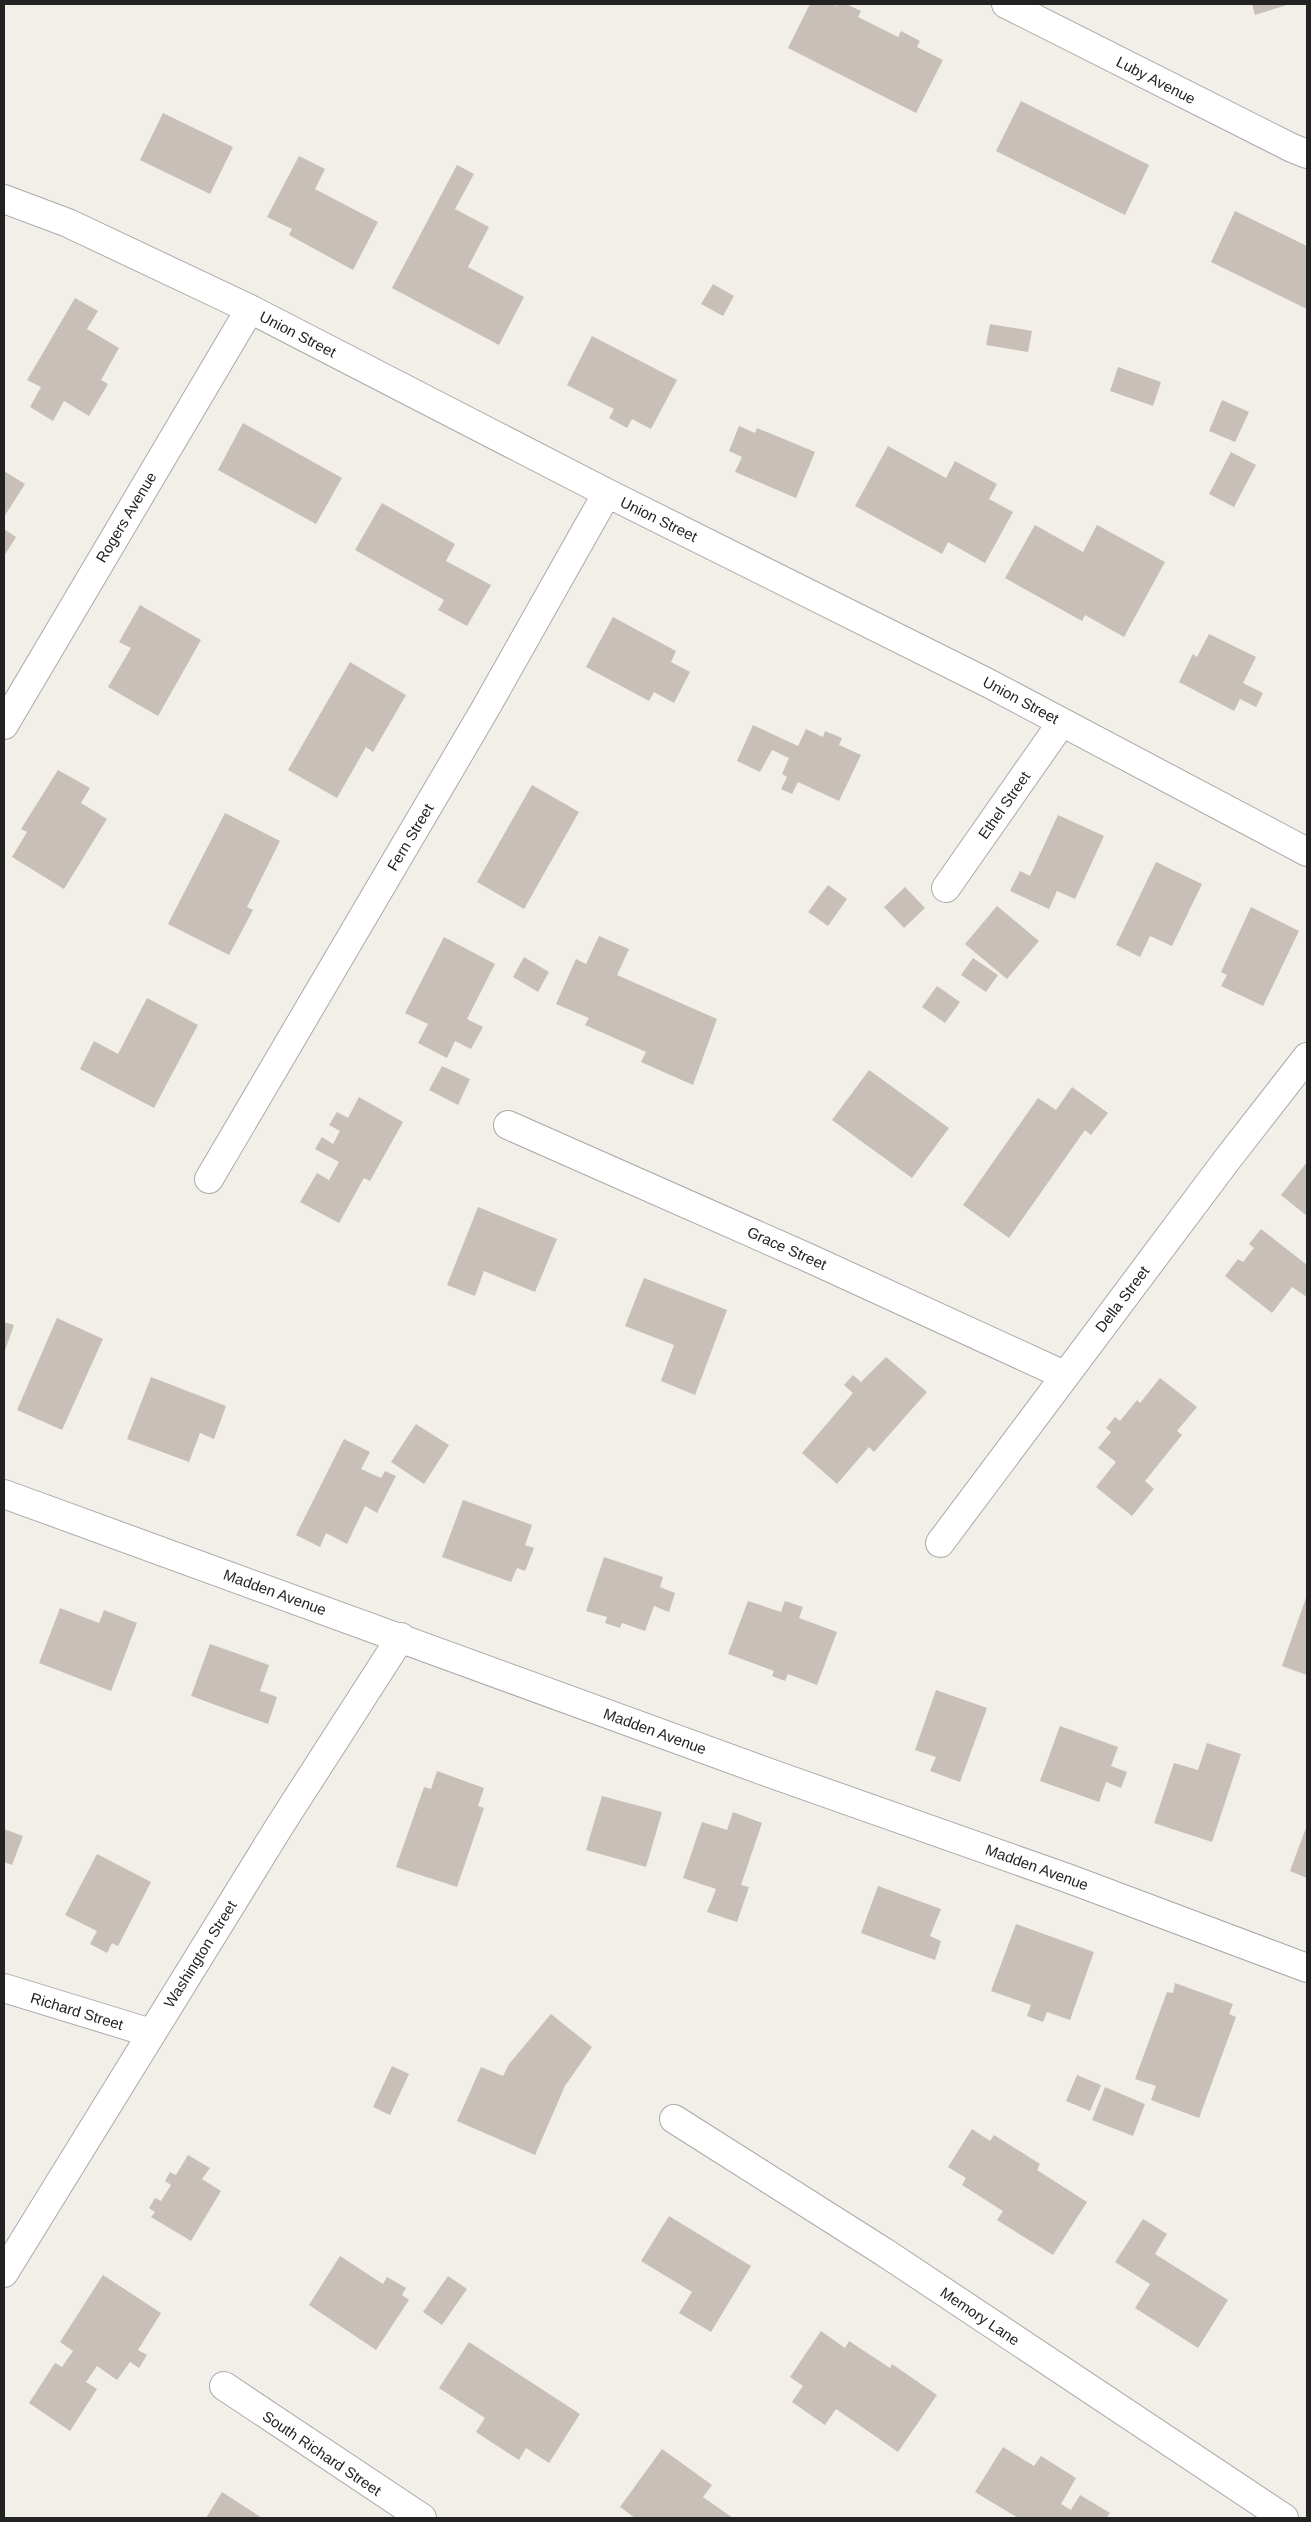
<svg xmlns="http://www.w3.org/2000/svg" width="1311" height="2522" viewBox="0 0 1311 2522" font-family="Helvetica,sans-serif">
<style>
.building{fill:#c7bfb8}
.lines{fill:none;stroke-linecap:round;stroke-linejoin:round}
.street-casing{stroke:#a9a9a9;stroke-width:30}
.street{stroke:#fff;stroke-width:28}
.labels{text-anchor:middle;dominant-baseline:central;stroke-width:4;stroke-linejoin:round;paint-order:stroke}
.street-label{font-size:15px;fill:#222;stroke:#fff}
</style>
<rect width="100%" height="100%" fill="#f2efe9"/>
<path class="building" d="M 810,4 L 832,4 L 837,6 L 838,4 L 846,4 L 861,11 L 858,17 L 898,37 L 901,31 L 920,41 L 917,47 L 943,60 L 916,113 L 788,48 Z
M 1252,4 L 1290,4 L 1255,15 Z
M 1021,101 L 1149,165 L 1125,215 L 996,151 Z
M 163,113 L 233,147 L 210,194 L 140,160 Z
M 299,156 L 325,169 L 315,189 L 378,222 L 353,270 L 289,235 L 292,229 L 267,217 Z
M 457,165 L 474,174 L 455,209 L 489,227 L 468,267 L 524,297 L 499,345 L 392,288 Z
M 1235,211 L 1307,246 L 1307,309 L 1211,262 Z
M 713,284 L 734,296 L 723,316 L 701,304 Z
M 75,298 L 98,311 L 87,329 L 119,348 L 101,380 L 108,384 L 89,416 L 64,401 L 53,421 L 30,407 L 41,387 L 27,380 Z
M 990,324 L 1032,331 L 1028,352 L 986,345 Z
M 592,336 L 677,380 L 651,429 L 632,419 L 627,428 L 609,418 L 614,409 L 567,385 Z
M 1118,367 L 1161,382 L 1153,406 L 1110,391 Z
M 1222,400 L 1249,412 L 1235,442 L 1209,431 Z
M 243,423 L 342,478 L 316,524 L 218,470 Z
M 739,426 L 755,433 L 757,428 L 815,452 L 796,498 L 735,472 L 742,457 L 729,451 Z
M 888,446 L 946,478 L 955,461 L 997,484 L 989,499 L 1013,512 L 985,563 L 948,542 L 942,554 L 855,506 Z
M 1231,452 L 1256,465 L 1234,507 L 1209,494 Z
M 4,471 L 25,484 L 4,517 Z
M 382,503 L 455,544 L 446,561 L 491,585 L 467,626 L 438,610 L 444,600 L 355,550 Z
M 1035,525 L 1083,552 L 1097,525 L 1165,562 L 1124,637 L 1085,615 L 1082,621 L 1005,578 Z
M 4,529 L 16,537 L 4,556 Z
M 140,605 L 201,640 L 158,716 L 108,687 L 131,648 L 119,642 Z
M 613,617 L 676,651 L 671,662 L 690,672 L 674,703 L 654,692 L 649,701 L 586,667 Z
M 1209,634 L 1256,657 L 1243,683 L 1263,693 L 1256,707 L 1240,699 L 1234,711 L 1179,682 L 1193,654 L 1197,657 Z
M 350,662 L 406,695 L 373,752 L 366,747 L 337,798 L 288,770 Z
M 753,725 L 798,746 L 806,729 L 823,737 L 825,731 L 842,738 L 839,745 L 861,755 L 839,801 L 798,782 L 792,794 L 781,789 L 787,777 L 782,774 L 789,758 L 772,750 L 760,772 L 737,761 Z
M 58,770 L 90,788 L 81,803 L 107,819 L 64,889 L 12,857 L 27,832 L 21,829 Z
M 532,785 L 579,812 L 524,909 L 477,882 Z
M 225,813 L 280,841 L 247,907 L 253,910 L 229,955 L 168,924 Z
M 1058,815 L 1104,836 L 1075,899 L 1057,891 L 1049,909 L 1010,891 L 1020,871 L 1030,876 Z
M 1156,862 L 1202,884 L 1172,946 L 1150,936 L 1140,957 L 1116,945 Z
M 828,885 L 847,899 L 828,926 L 808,912 Z
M 905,887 L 925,908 L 904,928 L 884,907 Z
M 997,906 L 1039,941 L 1007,979 L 965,944 Z
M 1251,907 L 1299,931 L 1263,1006 L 1221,986 L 1227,975 L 1221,972 Z
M 599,936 L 629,949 L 617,975 L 717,1019 L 693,1085 L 641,1062 L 646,1052 L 585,1025 L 589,1018 L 556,1004 L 576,959 L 586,964 Z
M 444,937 L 495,964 L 467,1019 L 483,1027 L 471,1049 L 455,1041 L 447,1058 L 418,1043 L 428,1024 L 405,1013 Z
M 524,957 L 549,972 L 538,992 L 513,977 Z
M 973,958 L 998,975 L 986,992 L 961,975 Z
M 937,986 L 960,1002 L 945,1023 L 922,1007 Z
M 147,998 L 198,1025 L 154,1108 L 80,1069 L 94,1041 L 118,1054 Z
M 442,1066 L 470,1079 L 458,1105 L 429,1090 Z
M 869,1070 L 949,1128 L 912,1178 L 832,1120 Z
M 1072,1087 L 1108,1113 L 1091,1135 L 1085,1130 L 1009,1238 L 963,1205 L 1038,1098 L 1056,1110 Z
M 359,1097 L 403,1122 L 370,1181 L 364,1178 L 339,1223 L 300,1202 L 317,1173 L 329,1180 L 339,1162 L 315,1149 L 322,1137 L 333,1144 L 340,1131 L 329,1125 L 337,1112 L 348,1118 Z
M 1307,1162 L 1307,1216 L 1281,1195 Z
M 478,1207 L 557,1239 L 535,1292 L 484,1271 L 475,1296 L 447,1285 Z
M 1261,1229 L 1307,1265 L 1307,1297 L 1292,1287 L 1272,1313 L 1225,1276 L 1238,1259 L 1243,1262 L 1254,1248 L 1249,1244 Z
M 644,1278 L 727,1310 L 695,1395 L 661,1381 L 674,1345 L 625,1326 Z
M 57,1318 L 103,1339 L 62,1430 L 17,1410 Z
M 4,1322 L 14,1325 L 4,1353 Z
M 886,1357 L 927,1392 L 874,1452 L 869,1447 L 837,1484 L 802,1453 L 853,1393 L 844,1385 L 853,1375 L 861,1382 Z
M 151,1377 L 226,1406 L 214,1439 L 200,1433 L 189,1462 L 127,1439 Z
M 1160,1378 L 1197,1407 L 1177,1431 L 1182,1435 L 1145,1481 L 1154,1489 L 1132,1516 L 1096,1487 L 1116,1462 L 1098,1448 L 1111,1432 L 1106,1428 L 1115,1417 L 1120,1421 L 1137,1400 L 1140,1403 Z
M 416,1424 L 449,1445 L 424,1484 L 391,1462 Z
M 344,1439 L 370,1452 L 361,1469 L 381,1478 L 385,1471 L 396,1476 L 377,1513 L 365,1506 L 347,1544 L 326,1533 L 320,1547 L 296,1535 Z
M 463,1500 L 532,1525 L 525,1545 L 534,1548 L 525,1571 L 517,1568 L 511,1582 L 442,1557 Z
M 604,1557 L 663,1577 L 660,1587 L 675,1593 L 669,1612 L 654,1606 L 645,1631 L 622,1623 L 620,1628 L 605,1623 L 607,1617 L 586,1611 Z
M 1307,1595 L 1307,1675 L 1282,1666 Z
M 748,1601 L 781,1612 L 785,1601 L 803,1607 L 799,1618 L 837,1632 L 817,1685 L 788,1674 L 785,1681 L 772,1676 L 774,1671 L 728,1654 Z
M 60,1608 L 99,1623 L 104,1610 L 137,1623 L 111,1691 L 39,1663 Z
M 210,1644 L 269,1665 L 260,1691 L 277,1697 L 268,1724 L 191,1696 Z
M 936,1690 L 987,1708 L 960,1782 L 930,1771 L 936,1757 L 915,1750 Z
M 1060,1726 L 1118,1747 L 1111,1766 L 1127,1772 L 1121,1788 L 1106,1782 L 1099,1802 L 1040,1781 Z
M 1207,1743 L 1241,1754 L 1212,1842 L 1154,1823 L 1174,1763 L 1198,1770 Z
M 437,1771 L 484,1788 L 478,1806 L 484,1808 L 457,1887 L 396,1867 L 424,1787 L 431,1789 Z
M 602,1796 L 662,1812 L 646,1867 L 586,1850 Z
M 733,1812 L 762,1823 L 741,1885 L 749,1887 L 737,1922 L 707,1912 L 716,1889 L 683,1878 L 702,1822 L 727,1830 Z
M 1307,1825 L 1307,1878 L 1290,1871 Z
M 4,1829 L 23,1836 L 12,1865 L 4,1862 Z
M 97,1854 L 151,1882 L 118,1946 L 112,1943 L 107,1953 L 90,1944 L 97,1931 L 65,1915 Z
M 878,1886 L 941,1909 L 930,1936 L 941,1941 L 935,1960 L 861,1933 Z
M 1016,1924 L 1094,1952 L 1070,2020 L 1047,2012 L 1043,2022 L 1027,2016 L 1031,2005 L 991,1991 Z
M 1175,1983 L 1233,2004 L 1229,2014 L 1236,2017 L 1199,2118 L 1151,2100 L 1156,2086 L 1135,2079 L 1167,1992 L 1173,1993 Z
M 551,2014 L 592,2047 L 565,2086 L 535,2155 L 457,2121 L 481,2067 L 503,2076 L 509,2064 Z
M 392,2066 L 409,2074 L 390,2115 L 373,2107 Z
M 1077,2075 L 1101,2085 L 1090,2111 L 1066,2101 Z
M 1105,2087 L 1145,2104 L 1133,2136 L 1092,2120 Z
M 972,2129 L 990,2141 L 994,2135 L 1040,2164 L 1037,2170 L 1087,2202 L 1053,2255 L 997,2220 L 1003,2211 L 962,2185 L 966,2178 L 948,2167 Z
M 188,2155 L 210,2168 L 202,2179 L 221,2191 L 191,2241 L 151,2217 L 155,2212 L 149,2208 L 155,2198 L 161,2201 L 171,2185 L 165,2181 L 170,2172 L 176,2175 Z
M 669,2216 L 751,2266 L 711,2332 L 679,2313 L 692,2292 L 641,2261 Z
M 1143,2219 L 1167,2234 L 1155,2254 L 1228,2300 L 1198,2348 L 1135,2308 L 1150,2284 L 1115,2262 Z
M 340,2256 L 383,2284 L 387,2277 L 406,2288 L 402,2295 L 409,2300 L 376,2350 L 309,2305 Z
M 103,2275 L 161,2313 L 138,2350 L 147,2355 L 139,2368 L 130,2362 L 117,2380 L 97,2366 L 86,2382 L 97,2389 L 70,2431 L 29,2403 L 55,2363 L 62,2367 L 73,2351 L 60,2342 Z
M 448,2276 L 467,2289 L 442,2325 L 423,2312 Z
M 821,2331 L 845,2348 L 849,2341 L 890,2368 L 892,2364 L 937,2395 L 898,2452 L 836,2409 L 825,2425 L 792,2402 L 803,2386 L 790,2377 Z
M 469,2342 L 580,2414 L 549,2463 L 526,2448 L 519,2460 L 476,2432 L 485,2418 L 439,2388 Z
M 1003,2447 L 1034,2466 L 1041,2456 L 1076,2478 L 1061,2504 L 1071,2510 L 1080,2495 L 1110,2513 L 1106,2518 L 1018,2518 L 975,2492 Z
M 662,2449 L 712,2485 L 703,2497 L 733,2518 L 635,2518 L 620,2507 Z
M 222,2492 L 262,2518 L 206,2518 Z"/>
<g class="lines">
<g class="street-casing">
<path id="street" d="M 1006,4 L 1292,148 L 1307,154
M 4,199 L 68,223 L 250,309 L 607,493 L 988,683 L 1307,852
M 4,725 L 250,309
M 946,888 L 1062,722
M 508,1125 L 811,1259 L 1064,1375
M 209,1179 L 484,711 L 607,493
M 4,1494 L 764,1771 L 1067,1878 L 1307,1968
M 940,1543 L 1226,1161 L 1307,1057
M 4,1988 L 151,2033
M 674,2119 L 884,2252 L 1284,2518
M 4,2273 L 279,1827 L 401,1637
M 224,2386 L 422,2518"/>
</g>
<use href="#street" class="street"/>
</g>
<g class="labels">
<g class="street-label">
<text transform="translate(1156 80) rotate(27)">Luby Avenue</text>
<text transform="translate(298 334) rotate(27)">Union Street</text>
<text transform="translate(126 517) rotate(-59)">Rogers Avenue</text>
<text transform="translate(659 519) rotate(26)">Union Street</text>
<text transform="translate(1021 700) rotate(28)">Union Street</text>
<text transform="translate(1004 805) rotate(-55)">Ethel Street</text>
<text transform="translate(410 837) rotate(-59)">Fern Street</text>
<text transform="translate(787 1248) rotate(24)">Grace Street</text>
<text transform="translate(1122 1299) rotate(-53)">Della Street</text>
<text transform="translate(275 1592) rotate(20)">Madden Avenue</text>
<text transform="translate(655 1731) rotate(20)">Madden Avenue</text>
<text transform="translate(1037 1867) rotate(20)">Madden Avenue</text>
<text transform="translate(200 1954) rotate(-58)">Washington Street</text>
<text transform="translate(77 2011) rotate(17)">Richard Street</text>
<text transform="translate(980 2316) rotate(34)">Memory Lane</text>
<text transform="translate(322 2453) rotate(34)">South Richard Street</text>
</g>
</g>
<rect width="1311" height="2522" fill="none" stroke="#222222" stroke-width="10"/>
</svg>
